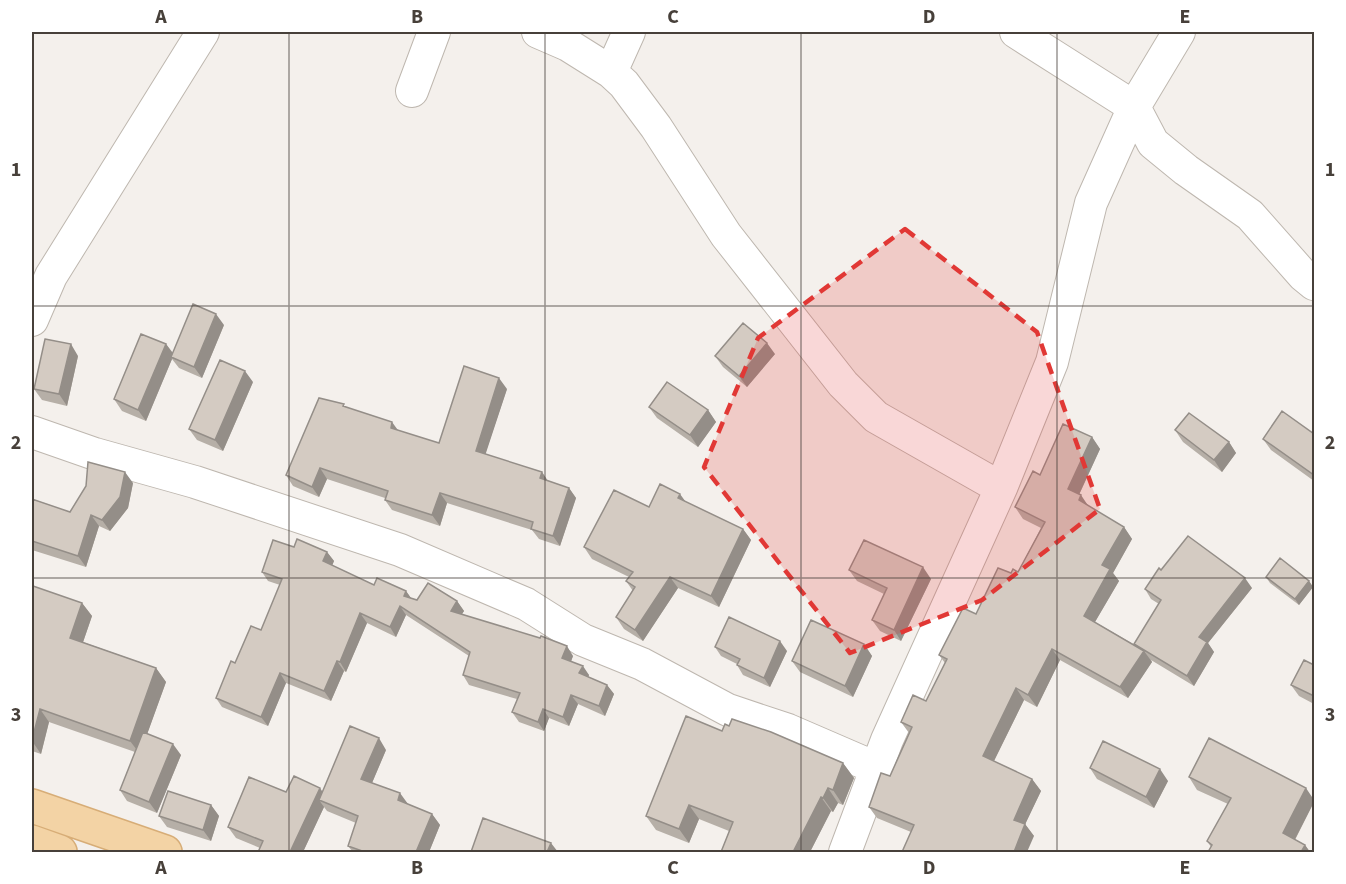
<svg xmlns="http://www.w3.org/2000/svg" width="1346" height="884" viewBox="0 0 1346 884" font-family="'Source Sans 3',sans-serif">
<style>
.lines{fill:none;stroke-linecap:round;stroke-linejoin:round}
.minor-casing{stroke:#beb7af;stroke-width:34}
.primary-casing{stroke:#d7ad77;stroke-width:36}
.minor{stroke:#fff;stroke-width:32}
.primary{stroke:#f3d3a5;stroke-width:33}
.wall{fill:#b6afa7}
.shaded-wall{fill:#948e88}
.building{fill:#d4cbc2;stroke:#948e88;stroke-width:1.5}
.marked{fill:#e13835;fill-opacity:0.2;stroke:#e13835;stroke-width:4.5;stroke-dasharray:12 8;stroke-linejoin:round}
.grid{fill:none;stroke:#47403a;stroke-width:1.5;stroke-opacity:0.55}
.neatline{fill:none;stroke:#47403a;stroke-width:2}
.grid-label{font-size:20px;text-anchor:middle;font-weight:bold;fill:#47403a}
</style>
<rect width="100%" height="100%" fill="#f4f0ec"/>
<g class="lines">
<g class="minor-casing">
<path id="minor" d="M 538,32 L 568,45 L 611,72 L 624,84 L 656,127 L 726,235 L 843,384 L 876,417 L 1001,488
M 1016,32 L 1134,107 L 1153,143 L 1186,170 L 1250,215 L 1303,275 L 1314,284
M 611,72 L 629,32
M 412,91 L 434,32
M 32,320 L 51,276 L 203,32
M 32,432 L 95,454 L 195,482 L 400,550 L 526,604 L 583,640 L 642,664 L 728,710 L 788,730 L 876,768
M 845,852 L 887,740 L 1001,488 L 1052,362 L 1091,203 L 1134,107 L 1179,32"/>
</g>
<g class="primary-casing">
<path id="primary" d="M 32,806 L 165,852
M 32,842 L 60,852"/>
</g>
<use href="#minor" class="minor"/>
<use href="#primary" class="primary"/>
</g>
<path class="wall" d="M 224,325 L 202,378 L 179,368 L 172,359 L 146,421 L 122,411 L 114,399 L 166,344 L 173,353 Z
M 775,354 L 747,387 L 723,367 L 715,356 Z
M 78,356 L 67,406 L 42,400 L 34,389 Z
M 253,382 L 223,451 L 197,440 L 189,429 Z
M 507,389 L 485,454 L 542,472 L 548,481 L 569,488 L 576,498 L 560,546 L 539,539 L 532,530 L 447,503 L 440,526 L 392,510 L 385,500 L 385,498 L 327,479 L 319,497 L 293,486 L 286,475 L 346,407 L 397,430 L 439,443 Z
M 649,407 L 708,410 L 716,422 L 698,447 L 657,418 Z
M 1175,430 L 1229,442 L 1236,453 L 1222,472 L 1183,442 Z
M 1314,434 L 1314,481 L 1271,450 L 1263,439 Z
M 1092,437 L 1100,449 L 1079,495 L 1088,506 L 1124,527 L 1132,539 L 1113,573 L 1119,581 L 1095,622 L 1135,645 L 1159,604 L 1151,599 L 1145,589 L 1161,570 L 1252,588 L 1208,643 L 1214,652 L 1194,686 L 1151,660 L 1152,662 L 1128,698 L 1060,660 L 1037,707 L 1024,700 L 994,761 L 1032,779 L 1041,791 L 1025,824 L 1034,836 L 911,832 L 877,818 L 869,807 L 890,776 L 909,733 L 901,722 L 926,701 L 945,663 L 939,655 L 976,614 L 1011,573 L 1018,572 L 1041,528 L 1023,519 L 1015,507 L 1040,475 Z
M 133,483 L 128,508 L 110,531 L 99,526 L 86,567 L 32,550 L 32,499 L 70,512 Z
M 686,502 L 743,529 L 751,540 L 719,607 L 678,588 L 643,641 L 624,629 L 616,617 L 633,591 L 626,581 L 629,577 L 592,559 L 584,547 L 649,507 Z
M 294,547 L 327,552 L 334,561 L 332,565 L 374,585 L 406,591 L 411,598 L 417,600 L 457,601 L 464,611 L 462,614 L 573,656 L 571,661 L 589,675 L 588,677 L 607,685 L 614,694 L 605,716 L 578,704 L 569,726 L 549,718 L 544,731 L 519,722 L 512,712 L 517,699 L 469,685 L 463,675 L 469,656 L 406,615 L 396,637 L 367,623 L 346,672 L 344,671 L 331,701 L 286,683 L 268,726 L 222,707 L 216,698 L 235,663 L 261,630 L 280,585 L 268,581 L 262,572 Z
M 849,570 L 931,579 L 901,641 L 880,631 L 872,620 L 884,594 L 857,581 Z
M 1266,577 L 1309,581 L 1313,587 L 1299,605 L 1270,583 Z
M 32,589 L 82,603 L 92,616 L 83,642 L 156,668 L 166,682 L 147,734 L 181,755 L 157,813 L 127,801 L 120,790 L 135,752 L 49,722 L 41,754 L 32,751 Z
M 864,644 L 872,656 L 853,697 L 800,672 L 792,661 Z
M 715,647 L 787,651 L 770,687 L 743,675 L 737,665 L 737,664 L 721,656 Z
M 1314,665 L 1314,704 L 1299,696 L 1291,685 Z
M 722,731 L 843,763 L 854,778 L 843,805 L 838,803 L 833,812 L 831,811 L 810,852 L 721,852 L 729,831 L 699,819 L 689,843 L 656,830 L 646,816 Z
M 386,750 L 372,783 L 408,804 L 432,814 L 440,825 L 429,852 L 353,852 L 348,846 L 356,823 L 327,811 L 324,807 L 303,852 L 260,852 L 259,850 L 260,848 L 236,838 L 228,827 L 286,792 L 322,792 Z
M 1090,768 L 1168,781 L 1154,808 L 1097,779 Z
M 1189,777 L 1314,802 L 1295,840 L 1305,845 L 1310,852 L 1208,852 L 1211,847 L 1207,841 L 1228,804 L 1197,790 Z
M 211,805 L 219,816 L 211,841 L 167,827 L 159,816 Z"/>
<path class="shaded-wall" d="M 216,314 L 224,325 L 202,378 L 194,367 Z
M 767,343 L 775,354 L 747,387 L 739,376 Z
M 71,344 L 78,356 L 67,406 L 59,394 Z
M 166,344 L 174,355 L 171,357 L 172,359 L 146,421 L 138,410 Z
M 245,371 L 253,382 L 223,451 L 215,440 Z
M 499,378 L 507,389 L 483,462 L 476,451 Z
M 708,410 L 716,422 L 698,447 L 690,435 Z
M 392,422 L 400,433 L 391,428 Z
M 1092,437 L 1100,449 L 1076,501 L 1068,489 Z
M 1229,442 L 1236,453 L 1222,472 L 1214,460 Z
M 320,468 L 327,479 L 319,497 L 312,487 Z
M 125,472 L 133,483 L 128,508 L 110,531 L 102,520 Z
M 542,472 L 549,483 L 540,478 Z
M 569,488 L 576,498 L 560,546 L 553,536 Z
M 440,493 L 447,503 L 440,526 L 432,515 Z
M 680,494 L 688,505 L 678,498 Z
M 1081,495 L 1089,507 L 1079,500 Z
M 91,515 L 99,526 L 86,567 L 78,556 Z
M 1124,527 L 1132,539 L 1113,573 L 1119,581 L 1092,627 L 1084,616 L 1102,565 Z
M 743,529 L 751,540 L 719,607 L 711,596 Z
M 327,552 L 334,561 L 330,571 L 323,561 Z
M 923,567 L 931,579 L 901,641 L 894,630 Z
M 670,577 L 678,588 L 643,641 L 635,630 Z
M 1245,578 L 1252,588 L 1208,643 L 1214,652 L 1194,686 L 1187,676 L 1199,637 Z
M 1309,581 L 1313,587 L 1299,605 L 1295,599 Z
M 406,591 L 413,601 L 404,596 Z
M 457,601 L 464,611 L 458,620 L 451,611 Z
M 82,603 L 92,616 L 80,651 L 70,638 Z
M 400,606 L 406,615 L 396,637 L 390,627 Z
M 360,613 L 367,623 L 346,672 L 340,662 Z
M 780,641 L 787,651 L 770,687 L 764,678 Z
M 864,644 L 872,656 L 853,697 L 845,686 Z
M 567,646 L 573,656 L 569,667 L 562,658 Z
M 1052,649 L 1060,660 L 1037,707 L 1028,695 Z
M 1144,651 L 1152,662 L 1128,698 L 1120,687 Z
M 337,661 L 344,671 L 331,701 L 324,691 Z
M 583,666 L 589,675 L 586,683 L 579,673 Z
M 156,668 L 166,682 L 140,754 L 130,741 Z
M 280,673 L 286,683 L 268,726 L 261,717 Z
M 607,685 L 614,694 L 605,716 L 599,706 Z
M 1016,688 L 1024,700 L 991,767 L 983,756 Z
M 571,695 L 578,704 L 569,726 L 563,717 Z
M 40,709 L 49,722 L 41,754 L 32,741 Z
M 543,709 L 549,718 L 544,731 L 538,722 Z
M 379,738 L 386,750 L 369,790 L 361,779 Z
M 173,744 L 181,755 L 157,813 L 149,802 Z
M 843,763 L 854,778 L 843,805 L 833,790 Z
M 1160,769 L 1168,781 L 1154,808 L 1146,797 Z
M 1032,779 L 1041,791 L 1022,831 L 1014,820 Z
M 320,788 L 328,800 L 319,800 L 324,807 L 303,852 L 290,852 Z
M 828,788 L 838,803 L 833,812 L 823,798 Z
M 1306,788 L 1314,800 L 1314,802 L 1292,845 L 1283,833 Z
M 400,793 L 408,804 L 398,800 Z
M 821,797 L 831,811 L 810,852 L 795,852 L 794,850 Z
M 211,805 L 219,816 L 211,841 L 203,830 Z
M 689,805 L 699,819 L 689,843 L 679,829 Z
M 432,814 L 440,825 L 429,852 L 416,852 Z
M 1025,824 L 1034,836 L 1027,852 L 1014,852 Z
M 551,843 L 558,852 L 547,852 Z
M 1305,845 L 1310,852 L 1301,852 Z"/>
<path class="building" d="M 193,304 L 216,314 L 194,367 L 171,357 Z
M 743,323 L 767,343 L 739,376 L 715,356 Z
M 141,334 L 166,344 L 138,410 L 114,399 Z
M 45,339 L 71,344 L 59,394 L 34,389 Z
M 220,360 L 245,371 L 215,440 L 189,429 Z
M 464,366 L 499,378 L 476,451 L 542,472 L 540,478 L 569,488 L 553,536 L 531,529 L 533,522 L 440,493 L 432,515 L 385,500 L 388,491 L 320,468 L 312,487 L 286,475 L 319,398 L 344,404 L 343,406 L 392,422 L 391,428 L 439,443 Z
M 667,382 L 708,410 L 690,435 L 649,407 Z
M 1282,411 L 1314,434 L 1314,475 L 1263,439 Z
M 1189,413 L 1229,442 L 1214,460 L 1175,430 Z
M 1063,424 L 1092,437 L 1068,489 L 1081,495 L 1079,500 L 1124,527 L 1102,565 L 1110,569 L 1084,616 L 1144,651 L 1120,687 L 1052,649 L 1028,695 L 1016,688 L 983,756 L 1032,779 L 1014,820 L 1025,824 L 1014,852 L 902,852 L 914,825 L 869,807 L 881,773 L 890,776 L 912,727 L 901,722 L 913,695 L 926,701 L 947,659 L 939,655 L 963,608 L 976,614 L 998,568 L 1011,573 L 1013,569 L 1018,572 L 1045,522 L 1015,507 L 1033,471 L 1040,475 Z
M 88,462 L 125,472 L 120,497 L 102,520 L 91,515 L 78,556 L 32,541 L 32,499 L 70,512 L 86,486 Z
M 660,484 L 680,494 L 678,498 L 743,529 L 711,596 L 670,577 L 635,630 L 616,617 L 635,587 L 626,581 L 633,572 L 584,547 L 614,490 L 649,507 Z
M 1188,536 L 1245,578 L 1199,637 L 1207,642 L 1187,676 L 1134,644 L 1161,600 L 1145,589 L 1159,568 L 1161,570 Z
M 297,539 L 327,552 L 323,561 L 374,585 L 377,578 L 406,591 L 404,596 L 417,600 L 428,583 L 457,601 L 451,611 L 540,638 L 541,636 L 567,646 L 562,658 L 583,666 L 579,673 L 607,685 L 599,706 L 571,695 L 563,717 L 543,709 L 538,722 L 512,712 L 520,693 L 463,675 L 470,652 L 400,606 L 390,627 L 360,613 L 340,662 L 337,661 L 324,691 L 280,673 L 261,717 L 216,698 L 231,661 L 235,663 L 251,626 L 261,630 L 282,579 L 262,572 L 273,540 L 294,547 Z
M 864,540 L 923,567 L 894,630 L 872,620 L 887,588 L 849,570 Z
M 1280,558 L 1309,581 L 1295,599 L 1266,577 Z
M 33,586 L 82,603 L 70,638 L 156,668 L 130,741 L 40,709 L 32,740 L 32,589 Z
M 729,617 L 780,641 L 764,678 L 737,665 L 740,659 L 715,647 Z
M 811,620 L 864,644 L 845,686 L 792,661 Z
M 1304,660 L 1314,665 L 1314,696 L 1291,685 Z
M 686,716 L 722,731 L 725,724 L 729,726 L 732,719 L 771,732 L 843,763 L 833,790 L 828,788 L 823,798 L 821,797 L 794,850 L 799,852 L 721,852 L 733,822 L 689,805 L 679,829 L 646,816 Z
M 350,726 L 379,738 L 361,779 L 400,793 L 398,800 L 432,814 L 416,852 L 365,852 L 348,846 L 358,816 L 319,800 Z
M 143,732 L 173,744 L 149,802 L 120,790 Z
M 1209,738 L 1306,788 L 1283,833 L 1305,845 L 1301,852 L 1208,852 L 1212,845 L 1207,841 L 1231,798 L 1189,777 Z
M 1103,741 L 1160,769 L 1146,797 L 1090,768 Z
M 294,776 L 320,788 L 290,852 L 263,852 L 259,850 L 263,841 L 228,827 L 249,777 L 286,792 Z
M 168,791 L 211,805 L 203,830 L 159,816 Z
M 483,818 L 551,843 L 547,852 L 471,852 Z"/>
<path class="marked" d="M 905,229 L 1037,332 L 1100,509 L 982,600 L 850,653 L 704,467 L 758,338 Z"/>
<path class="grid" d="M 289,32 L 289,852M 545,32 L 545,852M 801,32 L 801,852M 1057,32 L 1057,852M 32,306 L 1314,306M 32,578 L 1314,578"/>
<rect width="1346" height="884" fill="none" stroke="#ffffff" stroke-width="66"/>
<rect x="33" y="33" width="1280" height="818" class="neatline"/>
<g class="grid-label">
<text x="161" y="23">A</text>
<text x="417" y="23">B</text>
<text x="673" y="23">C</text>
<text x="929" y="23">D</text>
<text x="1185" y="23">E</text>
<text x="16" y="176">1</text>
<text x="1330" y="176">1</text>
<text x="16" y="449">2</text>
<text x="1330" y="449">2</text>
<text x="16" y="721">3</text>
<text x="1330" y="721">3</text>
<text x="161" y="874">A</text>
<text x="417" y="874">B</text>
<text x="673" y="874">C</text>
<text x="929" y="874">D</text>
<text x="1185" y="874">E</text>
</g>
</svg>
